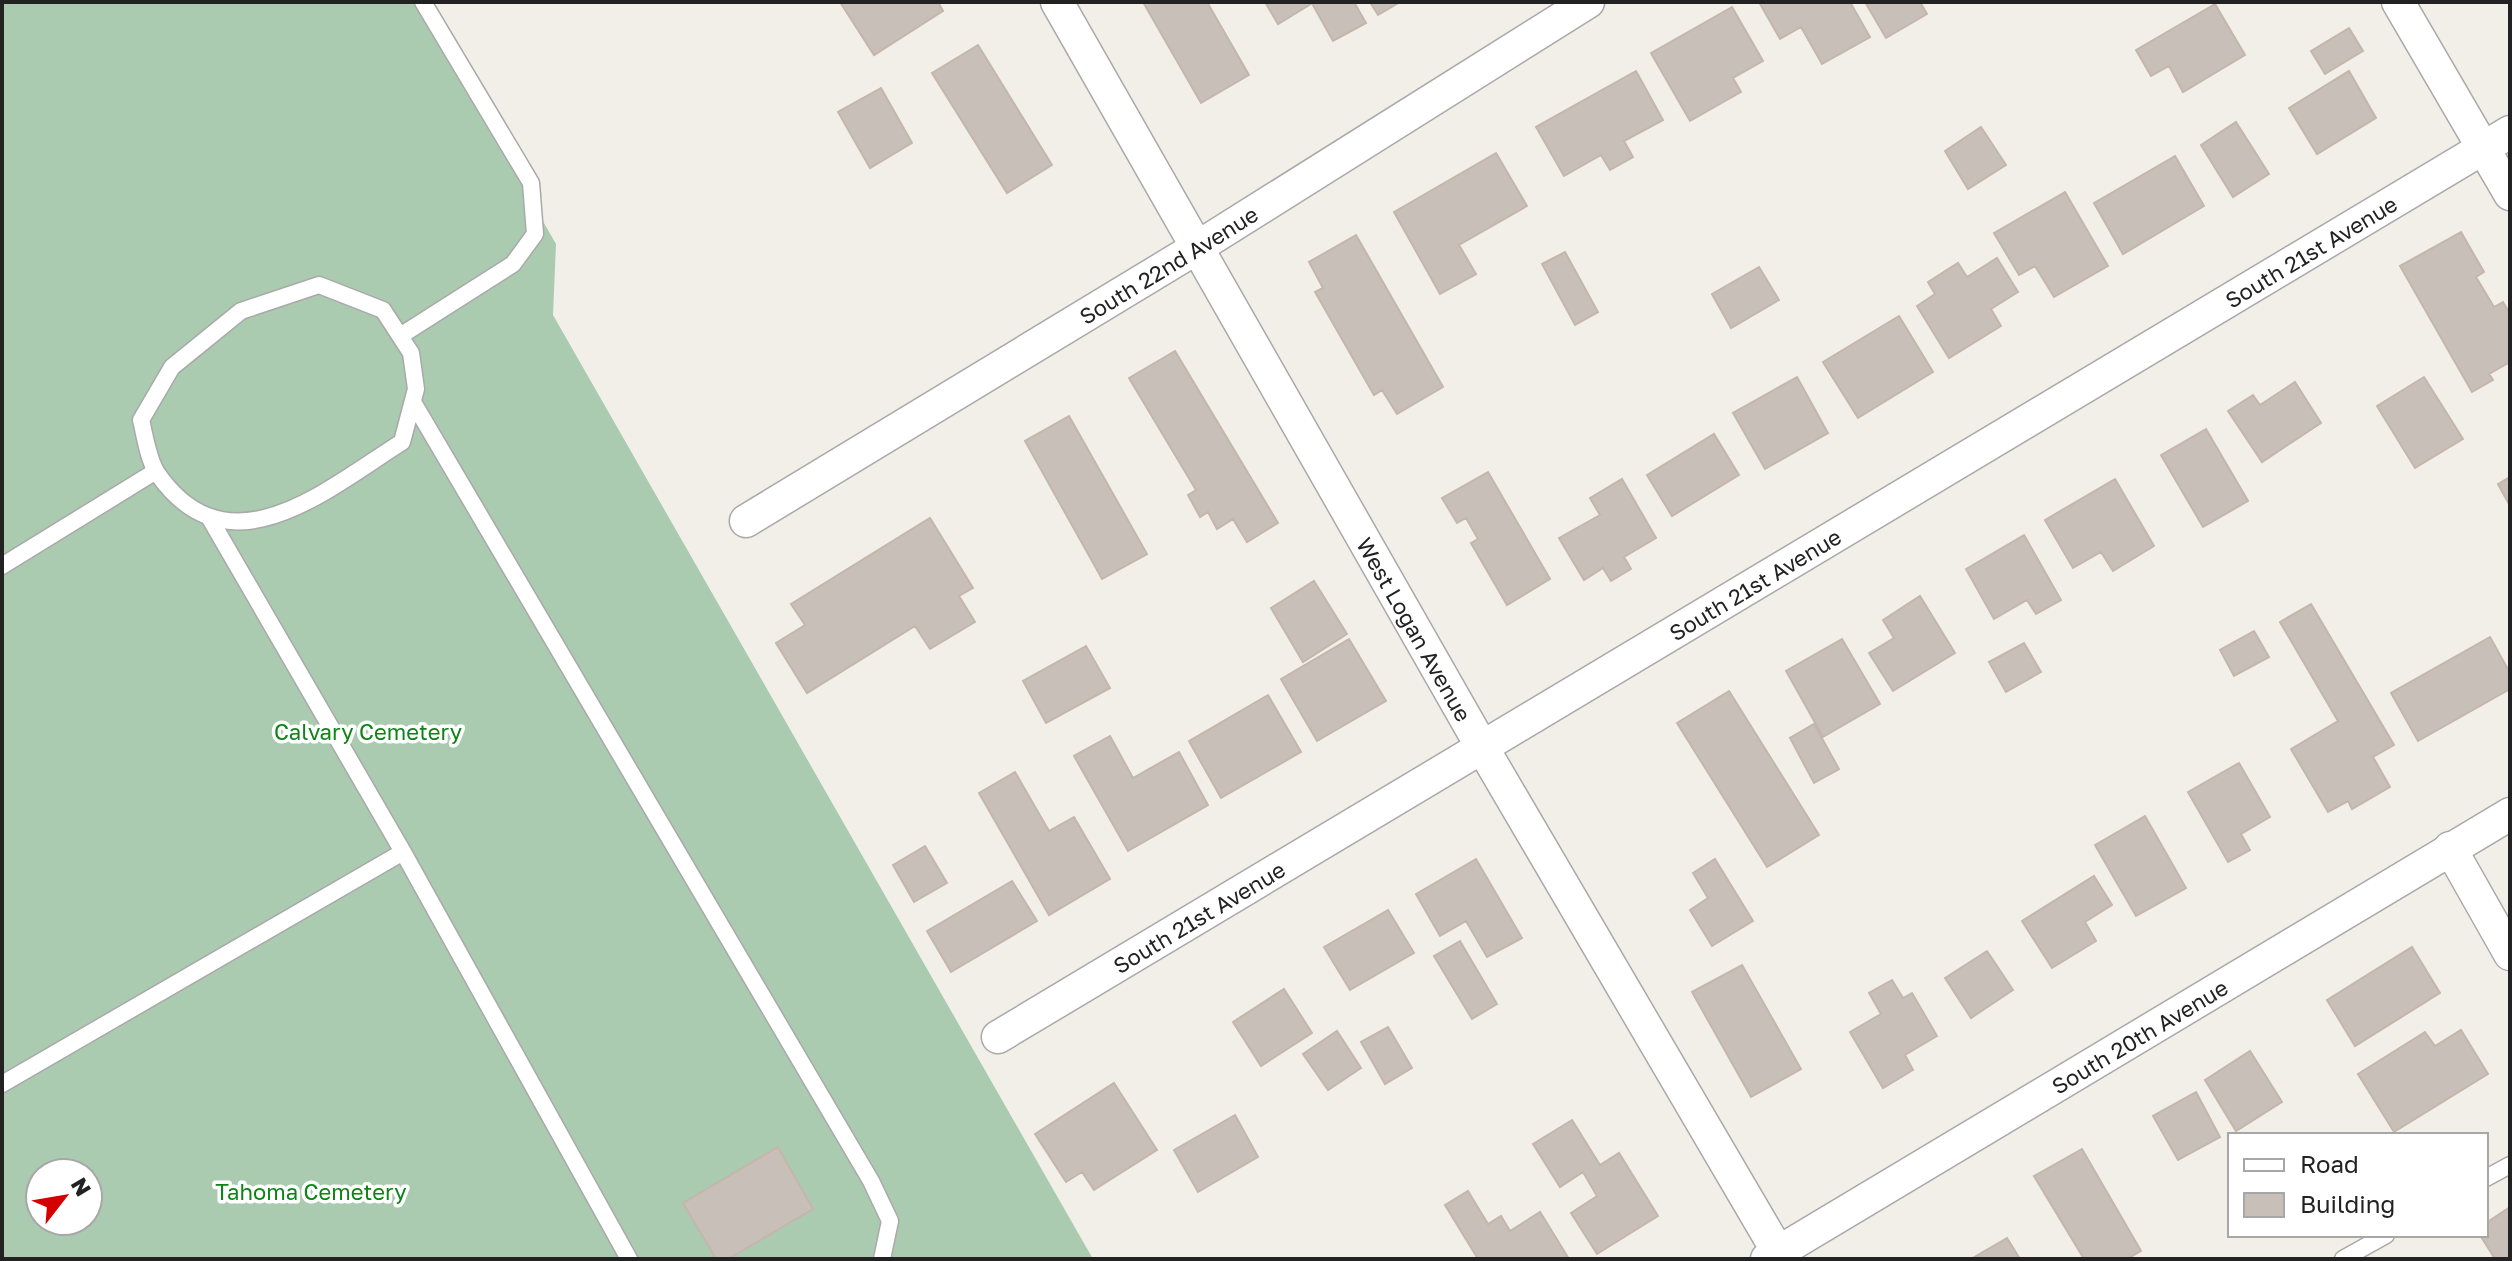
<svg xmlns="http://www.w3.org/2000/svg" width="2512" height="1261" viewBox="0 0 2512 1261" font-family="'Golos Text',sans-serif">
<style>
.cemetery{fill:#aacbaf;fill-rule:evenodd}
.building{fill:#c7bfb8;stroke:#c4b6ab;stroke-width:2}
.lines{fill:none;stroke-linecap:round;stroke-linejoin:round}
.service-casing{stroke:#a9a9a9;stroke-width:19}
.minor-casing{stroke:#a9a9a9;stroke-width:35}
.service{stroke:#fff;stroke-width:16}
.minor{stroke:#fff;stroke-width:32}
.labels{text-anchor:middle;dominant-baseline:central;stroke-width:7;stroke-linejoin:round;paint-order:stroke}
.street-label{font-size:22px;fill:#222;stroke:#fff}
.park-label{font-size:22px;fill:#0c8416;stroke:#fff}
</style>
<rect width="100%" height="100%" fill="#f2efe9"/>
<path class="cemetery" d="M 2,2 L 417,2 L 556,244 L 553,315 L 1093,1259 L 2,1259 ZM 40,1173 L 88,1173 L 88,1221 L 40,1221 Z"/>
<path class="building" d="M 840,2 L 938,2 L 943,11 L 874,55 Z
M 1143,2 L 1207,2 L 1249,75 L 1201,103 Z
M 1265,2 L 1314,2 L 1278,24 Z
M 1318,2 L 1354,2 L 1366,23 L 1333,41 L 1313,5 Z
M 1370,2 L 1400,2 L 1378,15 Z
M 1759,2 L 1850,2 L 1870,37 L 1822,64 L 1801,27 L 1780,39 Z
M 1865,2 L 1920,2 L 1927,14 L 1886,38 Z
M 2215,4 L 2245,55 L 2183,92 L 2169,66 L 2151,76 L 2136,50 Z
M 1732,7 L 1763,61 L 1733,78 L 1741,92 L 1690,121 L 1651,53 Z
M 2349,28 L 2363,51 L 2325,74 L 2311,51 Z
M 978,45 L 1052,165 L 1007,193 L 932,73 Z
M 1636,71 L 1663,120 L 1624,141 L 1633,157 L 1610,170 L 1601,155 L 1564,176 L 1536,127 Z
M 2349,71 L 2376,118 L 2317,154 L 2289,108 Z
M 881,88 L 912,143 L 870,168 L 838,112 Z
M 2236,122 L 2269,174 L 2233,197 L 2201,145 Z
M 1981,127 L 2006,165 L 1968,189 L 1945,151 Z
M 1496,153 L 1527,206 L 1459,245 L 1476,274 L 1440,294 L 1394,212 Z
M 2175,156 L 2204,206 L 2123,254 L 2094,203 Z
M 2065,192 L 2108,266 L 2054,297 L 2035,266 L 2019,275 L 1994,233 Z
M 2461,232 L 2484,272 L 2476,277 L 2494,307 L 2503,302 L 2510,314 L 2510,362 L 2489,374 L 2493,380 L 2472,392 L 2400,266 Z
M 1356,235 L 1443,387 L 1397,414 L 1382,390 L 1374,395 L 1315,292 L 1323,288 L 1309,262 Z
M 1565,252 L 1598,312 L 1575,325 L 1542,264 Z
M 1997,258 L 2018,292 L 1991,309 L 2001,326 L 1949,358 L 1917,306 L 1935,294 L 1928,282 L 1958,263 L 1967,277 Z
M 1759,267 L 1779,300 L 1731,328 L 1712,294 Z
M 1899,316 L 1933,372 L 1858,418 L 1823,362 Z
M 1175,351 L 1278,523 L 1247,542 L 1233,519 L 1217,529 L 1208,512 L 1200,517 L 1188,495 L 1196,490 L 1129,378 Z
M 1797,377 L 1828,433 L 1765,469 L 1733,413 Z
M 2424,377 L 2463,439 L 2415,468 L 2377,406 Z
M 2295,382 L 2321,423 L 2262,462 L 2228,411 L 2253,395 L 2260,405 Z
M 1069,416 L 1147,554 L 1102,579 L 1025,441 Z
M 2206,429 L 2248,501 L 2203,527 L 2161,455 Z
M 1714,434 L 1739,475 L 1672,516 L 1647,475 Z
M 1488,472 L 1550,579 L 1507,605 L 1471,543 L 1478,539 L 1466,518 L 1457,523 L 1442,498 Z
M 2510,477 L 2510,506 L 2498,484 Z
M 1622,479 L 1656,538 L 1624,557 L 1631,569 L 1611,581 L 1603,568 L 1584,580 L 1559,538 L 1600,515 L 1590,498 Z
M 2115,479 L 2154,546 L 2113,571 L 2101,552 L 2073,568 L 2045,520 Z
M 930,518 L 973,588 L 959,596 L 975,622 L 930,649 L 915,626 L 807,693 L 776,643 L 805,625 L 791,604 Z
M 2024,535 L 2061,600 L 2036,614 L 2027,600 L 1994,619 L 1966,569 Z
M 1314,581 L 1347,634 L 1303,662 L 1271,608 Z
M 1920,596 L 1955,653 L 1893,691 L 1869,653 L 1894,638 L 1883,620 Z
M 2311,604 L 2394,745 L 2373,757 L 2390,787 L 2352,809 L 2348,801 L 2328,812 L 2291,749 L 2338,721 L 2280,622 Z
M 2254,631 L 2269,657 L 2234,676 L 2220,650 Z
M 2490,637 L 2510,673 L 2510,689 L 2418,741 L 2391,693 Z
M 1349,639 L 1386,701 L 1317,741 L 1281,679 Z
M 1842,639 L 1880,704 L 1823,737 L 1786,671 Z
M 2024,643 L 2041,672 L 2006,692 L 1989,662 Z
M 1086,646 L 1110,688 L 1046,723 L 1023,681 Z
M 1729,691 L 1819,835 L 1767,867 L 1677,723 Z
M 1268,695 L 1301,752 L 1221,798 L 1189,741 Z
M 1814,724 L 1839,769 L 1814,783 L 1790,738 Z
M 1110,736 L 1133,778 L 1179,752 L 1208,805 L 1128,851 L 1074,756 Z
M 2239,763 L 2270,817 L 2241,834 L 2250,850 L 2228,862 L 2188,792 Z
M 1015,772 L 1049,831 L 1074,817 L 1110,879 L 1049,915 L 979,793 Z
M 2145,816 L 2186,888 L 2136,916 L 2095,845 Z
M 925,846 L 947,883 L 914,902 L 893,865 Z
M 1476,859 L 1522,938 L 1487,957 L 1466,921 L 1440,936 L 1416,894 Z
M 1715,859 L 1753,921 L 1712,946 L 1690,910 L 1708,898 L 1693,873 Z
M 2094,876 L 2112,905 L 2085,922 L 2096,941 L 2052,968 L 2022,921 Z
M 1012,881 L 1037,921 L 951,972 L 927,931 Z
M 1388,910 L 1414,953 L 1350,990 L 1324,947 Z
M 1460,941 L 1497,1004 L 1472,1019 L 1434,956 Z
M 2412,947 L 2440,993 L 2355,1046 L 2327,1000 Z
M 1987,951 L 2013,990 L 1971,1018 L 1945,978 Z
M 1742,965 L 1801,1069 L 1751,1097 L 1692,992 Z
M 1892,980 L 1903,998 L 1912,993 L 1937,1036 L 1905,1055 L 1913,1070 L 1883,1088 L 1850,1032 L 1881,1014 L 1869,993 Z
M 1284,989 L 1312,1033 L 1261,1066 L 1233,1022 Z
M 1388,1027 L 1412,1068 L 1385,1084 L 1361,1042 Z
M 2461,1030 L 2488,1074 L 2394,1132 L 2358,1074 L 2425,1032 L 2435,1046 Z
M 1337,1031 L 1361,1068 L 1328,1090 L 1303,1054 Z
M 2250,1051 L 2282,1102 L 2236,1131 L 2205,1080 Z
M 1114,1083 L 1157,1150 L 1094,1190 L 1082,1172 L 1066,1182 L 1035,1134 Z
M 2196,1092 L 2220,1137 L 2178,1160 L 2153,1116 Z
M 1235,1115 L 1258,1157 L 1198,1192 L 1174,1150 Z
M 1572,1120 L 1600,1165 L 1619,1153 L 1658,1216 L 1597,1254 L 1571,1213 L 1597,1196 L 1583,1172 L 1560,1187 L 1533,1144 Z
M 778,1147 L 813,1209 L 728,1259 L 716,1259 L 683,1203 Z
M 2082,1149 L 2141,1251 L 2127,1259 L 2084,1259 L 2034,1176 Z
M 1468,1191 L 1488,1224 L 1501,1216 L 1510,1231 L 1540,1212 L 1569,1259 L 1478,1259 L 1445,1205 Z
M 2510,1207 L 2510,1259 L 2495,1259 L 2480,1235 L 2486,1235 L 2486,1223 Z
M 2007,1238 L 2020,1259 L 1971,1259 Z"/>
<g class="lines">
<g class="service-casing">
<path id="service" d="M 319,285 L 383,310 L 411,353 L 416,389 L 402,442 C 326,490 228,576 157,473 C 148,459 145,436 141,420 L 172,367 L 241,311 Z
M 400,336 L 513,264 L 535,234 L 531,183 L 423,2
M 413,402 L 871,1181 L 890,1221 L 882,1259
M 209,517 L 403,852 L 629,1259
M 2,566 L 156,471
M 2,1084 L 403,852
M 2486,1178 L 2510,1165
M 2343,1259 L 2386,1235"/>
</g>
<g class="minor-casing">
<g id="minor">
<path id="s1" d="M 1057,2 L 1482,747 L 1778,1252"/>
<path d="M 2398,2 L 2510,194"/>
<path id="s2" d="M 746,521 L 1198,247 L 1588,2"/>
<path d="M 2450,848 L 2510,954"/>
<path id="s3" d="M 998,1037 L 2510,132"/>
<path id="s4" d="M 1767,1259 L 2510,814"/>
</g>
</g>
<use href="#service" class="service"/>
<use href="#minor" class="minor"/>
</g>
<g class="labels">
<g class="street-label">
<text stroke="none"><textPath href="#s3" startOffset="1530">South 21st Avenue</textPath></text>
<text stroke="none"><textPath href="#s2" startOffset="494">South 22nd Avenue</textPath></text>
<text stroke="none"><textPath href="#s3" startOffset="882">South 21st Avenue</textPath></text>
<text stroke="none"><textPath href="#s1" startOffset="722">West Logan Avenue</textPath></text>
<text stroke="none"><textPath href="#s3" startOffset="234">South 21st Avenue</textPath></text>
<text stroke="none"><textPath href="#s4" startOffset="434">South 20th Avenue</textPath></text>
</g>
<g class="park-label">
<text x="368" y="731">Calvary Cemetery</text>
<text x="311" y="1191">Tahoma Cemetery</text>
</g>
</g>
<rect width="2512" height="1261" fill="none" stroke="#222222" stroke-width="8"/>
<rect x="2228" y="1133" width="260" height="104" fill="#ffffff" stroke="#a7a7a7" stroke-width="2"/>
<rect x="2244" y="1159" width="40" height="12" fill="#ffffff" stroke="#a7a7a7" stroke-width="2"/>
<text x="2300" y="1173" font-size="24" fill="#222222">Road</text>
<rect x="2244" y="1193" width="40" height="24" fill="#c7bfb8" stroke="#a7a7a7" stroke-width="2"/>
<text x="2300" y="1213" font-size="24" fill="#222222">Building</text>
<g transform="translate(64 1197) rotate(59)"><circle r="38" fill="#ffffff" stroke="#a7a7a7" stroke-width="2"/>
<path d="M0-6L14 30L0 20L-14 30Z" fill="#d40000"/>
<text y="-12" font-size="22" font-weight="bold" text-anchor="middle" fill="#222222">N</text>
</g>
</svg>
